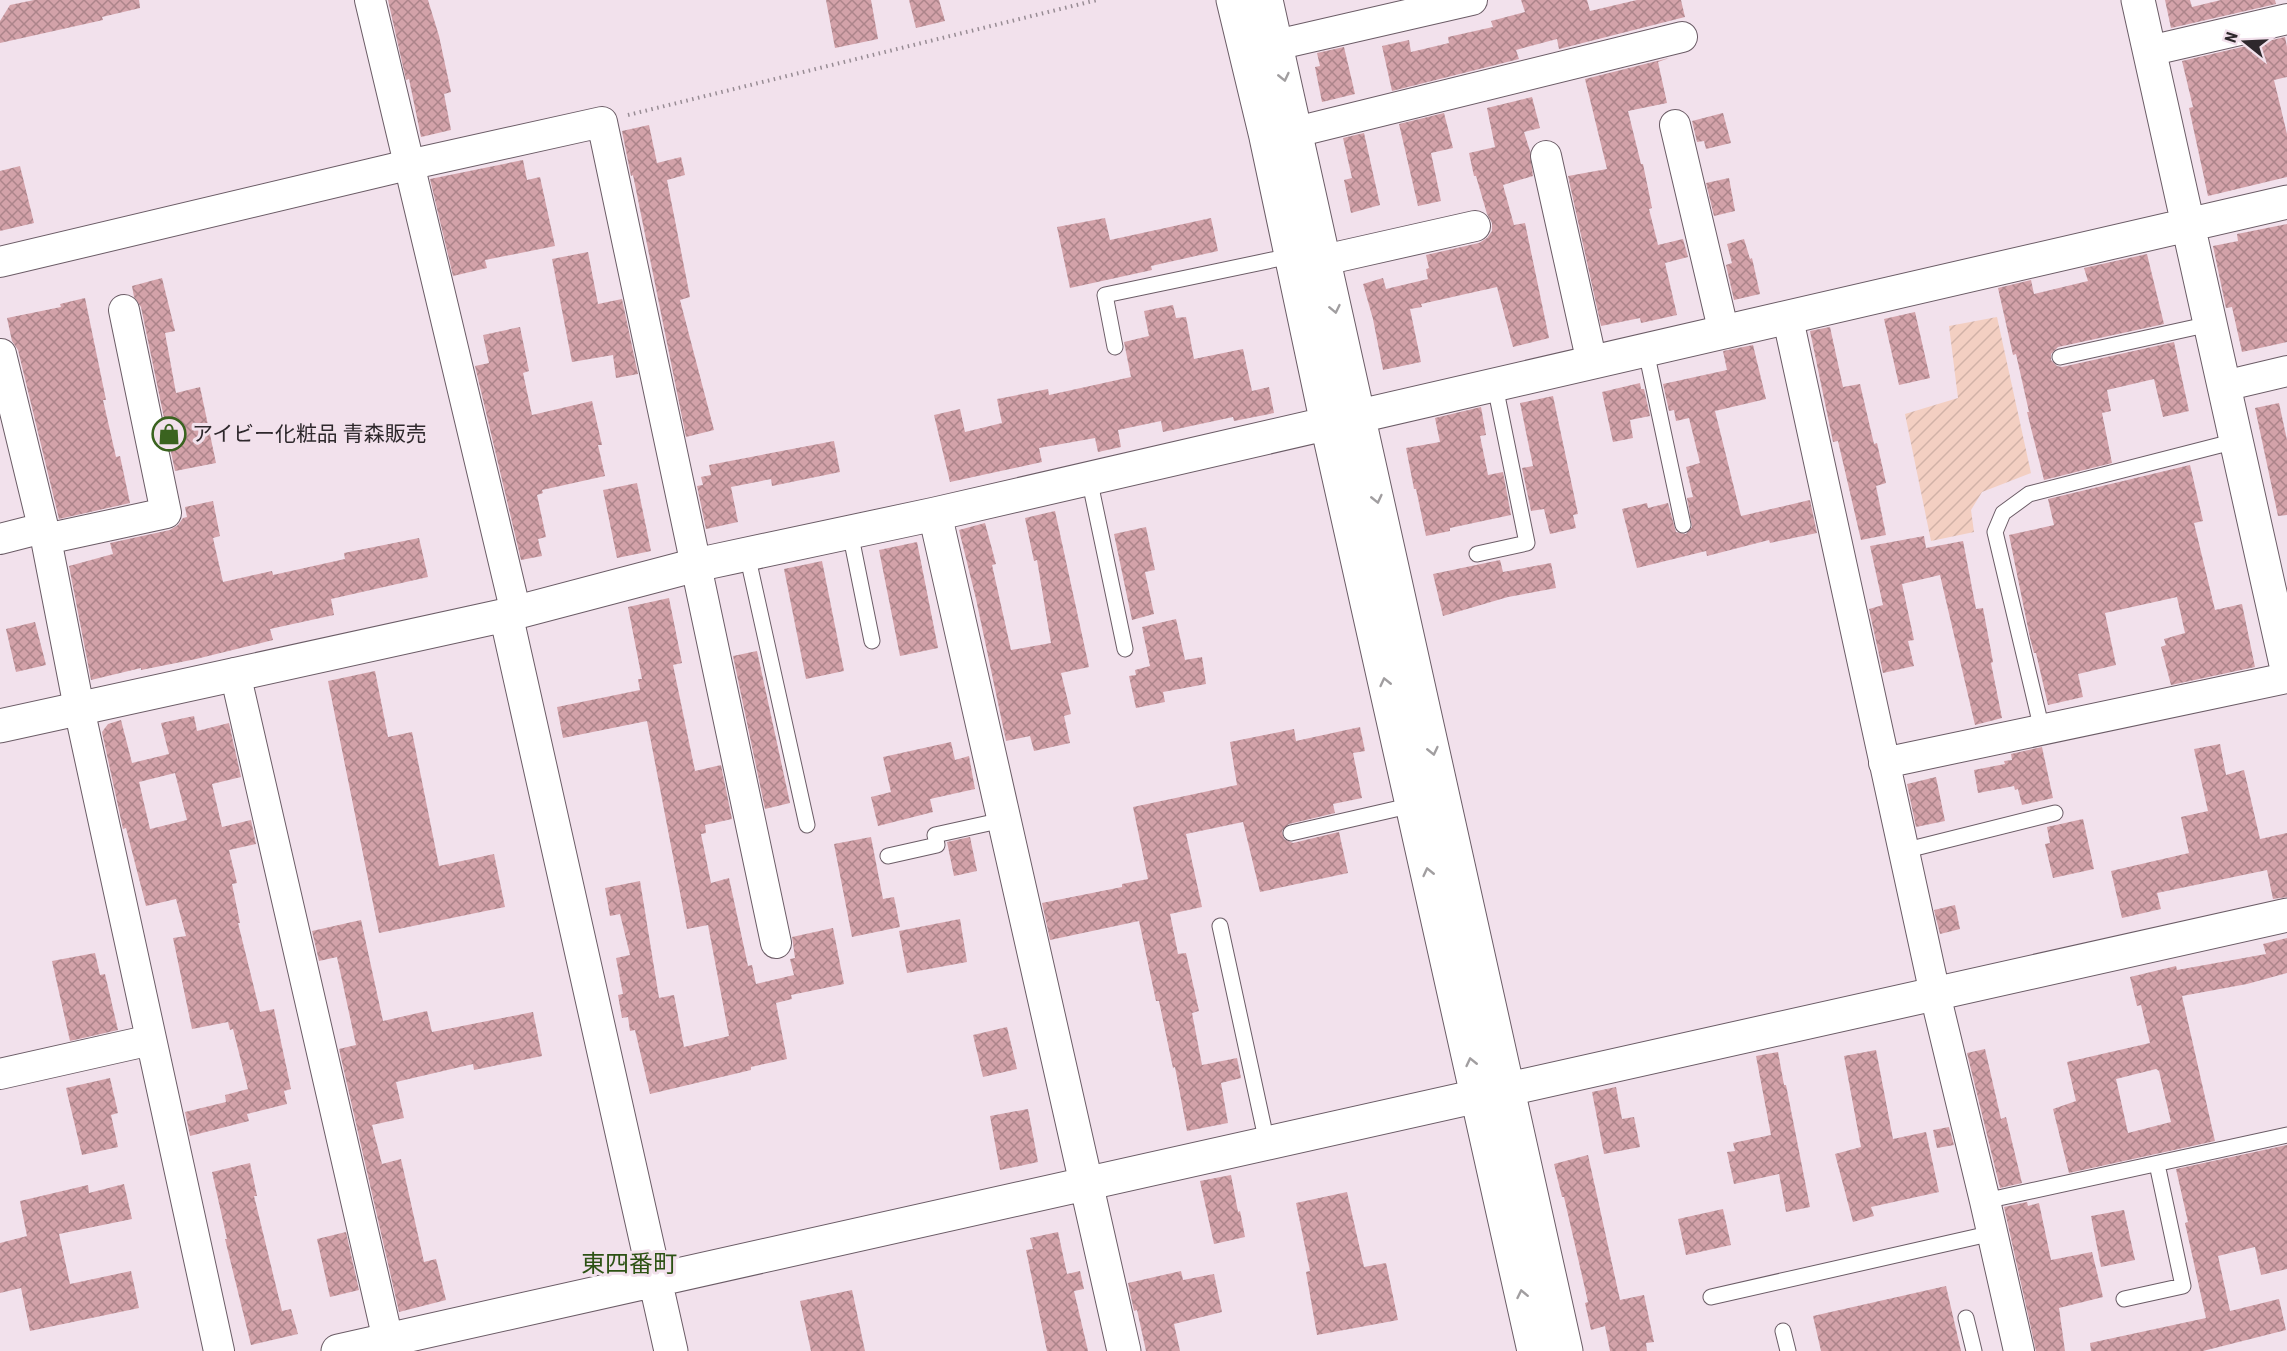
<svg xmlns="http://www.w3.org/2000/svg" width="2287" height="1351" viewBox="0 0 2287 1351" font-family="'Roboto Condensed','Noto Sans JP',sans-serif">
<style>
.garden{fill:url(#garden-furrows)}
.building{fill:url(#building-cross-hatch);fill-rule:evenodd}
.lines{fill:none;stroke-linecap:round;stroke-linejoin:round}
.service-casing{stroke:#6b5c66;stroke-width:17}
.minor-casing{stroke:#6b5c66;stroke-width:32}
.tertiary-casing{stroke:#6b5c66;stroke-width:35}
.path{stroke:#988c94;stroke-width:4;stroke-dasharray:1.5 4.5;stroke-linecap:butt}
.service{stroke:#fff;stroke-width:15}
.minor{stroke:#fff;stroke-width:30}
.tertiary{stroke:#fff;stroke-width:33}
.oneway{stroke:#a19ea0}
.labels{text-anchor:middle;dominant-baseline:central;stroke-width:6;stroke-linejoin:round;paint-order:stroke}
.poi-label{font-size:21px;fill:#2e282c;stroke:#f2e1ec;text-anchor:start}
.quarter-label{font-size:24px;fill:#2d5214;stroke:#f2e1ec}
</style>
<defs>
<pattern id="garden-furrows" width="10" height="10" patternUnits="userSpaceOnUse" patternTransform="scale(1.5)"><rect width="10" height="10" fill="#f3cfc2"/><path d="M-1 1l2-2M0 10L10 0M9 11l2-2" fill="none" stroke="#d1b2a7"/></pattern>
<pattern id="building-cross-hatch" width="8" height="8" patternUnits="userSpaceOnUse" patternTransform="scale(1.5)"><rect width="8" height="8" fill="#d3a2a9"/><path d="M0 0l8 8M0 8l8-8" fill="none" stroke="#ac848a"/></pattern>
</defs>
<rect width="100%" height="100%" fill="#f2e1ec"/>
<path class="garden" d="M 1997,317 L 2031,473 L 1982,492 L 1971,510 L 1974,532 L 1931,541 L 1905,414 L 1958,398 L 1949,326 Z"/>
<path class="building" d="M 34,0 L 139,0 L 140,8 L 102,17 L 103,20 L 0,43 L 0,21 L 10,5 Z
M 388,0 L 428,0 L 439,36 L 451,92 L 444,94 L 451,130 L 421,137 L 409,79 L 406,80 Z
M 826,0 L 871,0 L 878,39 L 835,48 Z
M 909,0 L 939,0 L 945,21 L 916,28 Z
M 1521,0 L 1587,0 L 1590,11 L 1637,0 L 1681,0 L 1685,17 L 1559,49 L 1557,39 L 1516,50 L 1519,59 L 1392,91 L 1382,46 L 1409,40 L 1411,52 L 1449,43 L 1448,37 L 1493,27 L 1491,21 L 1525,12 Z
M 2165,0 L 2190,0 L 2192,7 L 2221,0 L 2275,0 L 2276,4 L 2171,28 Z
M 2285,37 L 2287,47 L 2287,77 L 2274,80 L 2287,134 L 2287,177 L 2208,196 L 2189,108 L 2193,107 L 2182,61 Z
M 1344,47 L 1355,94 L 1322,102 L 1315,67 L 1320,66 L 1317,53 Z
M 1669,58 L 1658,62 L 1667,103 L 1628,111 L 1641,164 L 1643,164 L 1652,208 L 1649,209 L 1658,245 L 1683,239 L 1688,257 L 1665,263 L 1677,315 L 1641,323 L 1640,318 L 1601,326 L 1568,176 L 1607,169 L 1585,79 Z
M 1532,97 L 1540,128 L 1524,132 L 1530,151 L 1533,176 L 1503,185 L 1514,225 L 1525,223 L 1549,338 L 1513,347 L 1497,287 L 1421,304 L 1422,307 L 1410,309 L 1421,362 L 1383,370 L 1373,319 L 1363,284 L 1383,278 L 1386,289 L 1428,279 L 1426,269 L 1429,268 L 1426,255 L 1479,243 L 1487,238 L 1492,231 L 1492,223 L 1487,214 L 1476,176 L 1474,176 L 1469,153 L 1495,147 L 1487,108 Z
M 1444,113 L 1453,148 L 1431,153 L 1441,201 L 1418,206 L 1399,124 Z
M 1723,113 L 1731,143 L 1706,149 L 1704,141 L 1697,142 L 1692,121 Z
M 649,125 L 657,163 L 681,157 L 685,175 L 667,180 L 690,297 L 680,300 L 714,430 L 686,437 L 633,175 L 631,176 L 622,131 Z
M 1364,133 L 1380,205 L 1351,213 L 1344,180 L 1352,178 L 1343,138 Z
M 523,160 L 527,180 L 540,177 L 555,246 L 485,260 L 487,268 L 453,276 L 430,179 Z
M 20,166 L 34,223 L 0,231 L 0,171 Z
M 1729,178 L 1735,211 L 1714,216 L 1706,183 Z
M 1105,218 L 1110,240 L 1211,218 L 1218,251 L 1151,266 L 1152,270 L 1070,288 L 1057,227 Z
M 2287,224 L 2287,342 L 2242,352 L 2232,307 L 2226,308 L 2213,246 L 2238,241 L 2237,234 Z
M 1744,239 L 1750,259 L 1752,258 L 1760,294 L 1734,300 L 1726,265 L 1732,263 L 1727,244 Z
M 588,252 L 598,304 L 622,299 L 638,374 L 616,378 L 613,355 L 572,362 L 552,259 Z
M 2147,254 L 2164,324 L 2058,347 L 2051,354 L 2051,360 L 2057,366 L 2062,367 L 2174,342 L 2189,411 L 2163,417 L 2154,379 L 2107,390 L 2111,411 L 2102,413 L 2112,463 L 2044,480 L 2027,412 L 2029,412 L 2016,354 L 2013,355 L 1998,288 L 2031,280 L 2034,294 L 2088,281 L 2084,268 Z
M 162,278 L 175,331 L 165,333 L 176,393 L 200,387 L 216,463 L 175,471 L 141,307 L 134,297 L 132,286 Z
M 85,298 L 106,400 L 103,400 L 116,457 L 120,456 L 130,503 L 59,519 L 18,350 L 12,341 L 7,318 L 61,307 L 60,304 Z
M 1173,305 L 1176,318 L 1186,317 L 1194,359 L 1243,349 L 1252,391 L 1269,387 L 1274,413 L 1234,421 L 1233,417 L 1163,432 L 1161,421 L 1118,430 L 1121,447 L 1098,452 L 1095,438 L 1039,448 L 1042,462 L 950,482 L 934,415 L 960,409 L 965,432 L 1002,423 L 997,399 L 1048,389 L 1049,395 L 1131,377 L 1124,342 L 1149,336 L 1144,311 Z
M 1915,312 L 1930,378 L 1899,385 L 1884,319 Z
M 520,327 L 529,371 L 523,373 L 532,415 L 592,401 L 602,445 L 598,445 L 605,476 L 542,490 L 543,493 L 537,495 L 546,537 L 538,539 L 542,556 L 521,560 L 475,366 L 489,363 L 483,335 Z
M 1830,327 L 1843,387 L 1860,384 L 1874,444 L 1877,443 L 1886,483 L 1876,486 L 1886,535 L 1861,540 L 1838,441 L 1833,442 L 1810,331 Z
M 1753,345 L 1766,399 L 1715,411 L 1741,516 L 1810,500 L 1817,533 L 1770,543 L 1769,540 L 1707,556 L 1706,551 L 1637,568 L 1622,509 L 1647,503 L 1648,508 L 1668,503 L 1676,532 L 1686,534 L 1692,527 L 1687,498 L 1693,497 L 1686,467 L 1700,463 L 1689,418 L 1676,421 L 1674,410 L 1669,411 L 1663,384 L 1727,370 L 1723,351 Z
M 1640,383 L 1641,389 L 1644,389 L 1650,416 L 1630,420 L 1633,438 L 1613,442 L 1602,392 Z
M 1553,396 L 1578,514 L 1573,515 L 1576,528 L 1550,534 L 1544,509 L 1531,511 L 1522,468 L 1533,466 L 1520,403 Z
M 2279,403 L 2287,440 L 2287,515 L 2278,516 L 2255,408 Z
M 1481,407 L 1486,435 L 1480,436 L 1488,475 L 1503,472 L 1511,515 L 1450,528 L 1450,531 L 1426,536 L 1416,489 L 1414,489 L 1406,448 L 1440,442 L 1435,418 Z
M 834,441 L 840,472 L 772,486 L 771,479 L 731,487 L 738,522 L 706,529 L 697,486 L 703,485 L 701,477 L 711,475 L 709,465 Z
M 2190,465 L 2203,521 L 2194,523 L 2215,610 L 2242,604 L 2255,667 L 2171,685 L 2161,647 L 2166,645 L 2164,639 L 2185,633 L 2177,597 L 2105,613 L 2116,665 L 2078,674 L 2083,697 L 2048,705 L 2036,653 L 2034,653 L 2030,638 L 2009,535 L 2054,525 L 2048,499 Z
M 637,483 L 651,551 L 617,558 L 603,490 Z
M 213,501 L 220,536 L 213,538 L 223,582 L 272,571 L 273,575 L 345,559 L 344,553 L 419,538 L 428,577 L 331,599 L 334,615 L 270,629 L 273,640 L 196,659 L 141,670 L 141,668 L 91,680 L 69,566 L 113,554 L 110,543 L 170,530 L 178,525 L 183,518 L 187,517 L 185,507 Z
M 1055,511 L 1089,667 L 1061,673 L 1071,714 L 1064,716 L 1070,743 L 1034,751 L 1030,736 L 1006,741 L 976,599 L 959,530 L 985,523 L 996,564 L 992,565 L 1011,650 L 1051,643 L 1037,560 L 1034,561 L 1025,518 Z
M 1146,527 L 1155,570 L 1145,572 L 1154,614 L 1132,620 L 1114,534 Z
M 1924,536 L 1926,548 L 1963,541 L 1976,609 L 1983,608 L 1993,662 L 1991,663 L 2002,718 L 1975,725 L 1940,575 L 1902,584 L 1914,640 L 1908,641 L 1914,666 L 1883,673 L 1869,609 L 1883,605 L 1870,546 Z
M 917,542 L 938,648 L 900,656 L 879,550 Z
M 1500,560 L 1503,572 L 1551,563 L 1556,588 L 1508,597 L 1443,616 L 1433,574 Z
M 822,561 L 844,671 L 806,679 L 784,569 Z
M 669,598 L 682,663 L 673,665 L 695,771 L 721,765 L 732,819 L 705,825 L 706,833 L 701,834 L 711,883 L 729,878 L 748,966 L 752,965 L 756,984 L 794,975 L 790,959 L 795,958 L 792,937 L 833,928 L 844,984 L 791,995 L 792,999 L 776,1003 L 787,1059 L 751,1067 L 751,1070 L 650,1094 L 635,1030 L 630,1031 L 628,1017 L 622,1018 L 618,995 L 623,994 L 616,958 L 630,955 L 620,914 L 610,916 L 605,888 L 640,881 L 659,998 L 674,995 L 684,1047 L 729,1036 L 708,925 L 687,929 L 647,721 L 563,738 L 557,707 L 640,690 L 638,679 L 642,679 L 628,607 Z
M 1176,619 L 1185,660 L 1202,657 L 1206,684 L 1163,692 L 1165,702 L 1136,708 L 1129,676 L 1136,675 L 1135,670 L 1150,666 L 1142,627 Z
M 35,622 L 46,665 L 16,672 L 6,629 Z
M 757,651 L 790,803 L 765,809 L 733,656 Z
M 375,671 L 388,737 L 412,732 L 439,866 L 494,854 L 505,907 L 379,933 L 328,681 Z
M 194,716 L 197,731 L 229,723 L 241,777 L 212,784 L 222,827 L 251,820 L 256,844 L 229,850 L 237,883 L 232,884 L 240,923 L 238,923 L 260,1012 L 274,1009 L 291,1089 L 284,1091 L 287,1104 L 247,1114 L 249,1121 L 190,1136 L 185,1112 L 226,1102 L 225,1095 L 248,1089 L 233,1029 L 230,1030 L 228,1022 L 192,1029 L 173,938 L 186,936 L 176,899 L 146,906 L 126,828 L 123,829 L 102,732 L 108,724 L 121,720 L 132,763 L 169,754 L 161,723 ZM 175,773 L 187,820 L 150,829 L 139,782 Z
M 1360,727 L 1365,751 L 1353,753 L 1362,798 L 1333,804 L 1335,813 L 1289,824 L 1282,831 L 1284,839 L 1293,843 L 1339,832 L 1348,873 L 1260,892 L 1243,822 L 1186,834 L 1202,907 L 1170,914 L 1178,954 L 1186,953 L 1199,1011 L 1192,1013 L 1202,1065 L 1237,1058 L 1241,1078 L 1221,1083 L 1228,1123 L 1187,1131 L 1175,1067 L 1173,1068 L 1159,1001 L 1156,1001 L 1139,921 L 1050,940 L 1042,903 L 1122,887 L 1122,884 L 1148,879 L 1133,807 L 1237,785 L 1230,742 L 1294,729 L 1296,741 Z
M 951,742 L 955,760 L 969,756 L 975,789 L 930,799 L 933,812 L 878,826 L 871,797 L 891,792 L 883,757 Z
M 2220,744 L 2226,775 L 2244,770 L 2260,839 L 2287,833 L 2287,897 L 2273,899 L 2267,870 L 2157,893 L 2161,909 L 2122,918 L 2111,871 L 2189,853 L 2181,817 L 2208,811 L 2194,749 Z
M 2042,747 L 2053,798 L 2022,805 L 2018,789 L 2015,790 L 2014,786 L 1978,793 L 1974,770 L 2005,764 L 2004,761 L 2012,760 L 2011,754 Z
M 1936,777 L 1945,821 L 1916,827 L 1907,784 Z
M 2083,819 L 2094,869 L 2053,878 L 2045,844 L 2050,843 L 2047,827 Z
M 871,837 L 883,899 L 894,897 L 900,927 L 852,937 L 834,844 Z
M 970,837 L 977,871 L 954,876 L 947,842 Z
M 1955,905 L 1960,929 L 1940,934 L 1934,910 Z
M 960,919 L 967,962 L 907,973 L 899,931 Z
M 361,920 L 383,1021 L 427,1011 L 432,1032 L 437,1031 L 533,1012 L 542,1056 L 474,1070 L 473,1064 L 396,1082 L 404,1118 L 372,1125 L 382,1164 L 401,1159 L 424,1262 L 436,1259 L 446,1300 L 399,1312 L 339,1049 L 356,1045 L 337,957 L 319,961 L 312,931 Z
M 2287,938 L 2287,973 L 2247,984 L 2182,996 L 2215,1141 L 2069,1173 L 2053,1109 L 2076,1101 L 2067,1062 L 2150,1043 L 2141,1005 L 2137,1006 L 2130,977 L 2176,966 L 2177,970 L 2266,954 L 2263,944 ZM 2156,1069 L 2159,1071 L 2171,1122 L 2128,1133 L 2116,1079 Z
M 95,953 L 100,975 L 105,974 L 118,1030 L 70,1041 L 52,961 Z
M 1007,1027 L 1017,1069 L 983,1077 L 973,1035 Z
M 1985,1049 L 2001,1119 L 2006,1117 L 2022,1183 L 2000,1188 L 1967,1053 Z
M 1876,1050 L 1893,1139 L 1926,1132 L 1939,1192 L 1871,1207 L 1874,1216 L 1853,1222 L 1835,1154 L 1861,1147 L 1844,1056 Z
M 1778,1052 L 1784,1085 L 1786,1085 L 1810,1207 L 1786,1212 L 1779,1174 L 1734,1184 L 1727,1152 L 1735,1151 L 1733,1143 L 1771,1135 L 1756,1056 Z
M 110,1078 L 118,1113 L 111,1115 L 118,1147 L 82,1155 L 66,1088 Z
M 1616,1087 L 1622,1119 L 1634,1117 L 1640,1147 L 1604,1154 L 1592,1092 Z
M 1028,1109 L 1038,1162 L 1000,1170 L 990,1116 Z
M 1949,1127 L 1954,1145 L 1937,1148 L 1933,1130 Z
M 2287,1145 L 2287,1269 L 2261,1275 L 2255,1247 L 2218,1256 L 2230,1311 L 2279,1299 L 2286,1330 L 2203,1351 L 2091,1351 L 2090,1343 L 2206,1318 L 2185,1223 L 2188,1222 L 2176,1169 Z
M 1588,1155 L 1620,1300 L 1644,1295 L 1654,1342 L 1646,1343 L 1647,1351 L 1610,1351 L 1605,1326 L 1591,1330 L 1585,1303 L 1588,1302 L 1564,1197 L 1562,1197 L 1554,1164 Z
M 250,1163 L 257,1196 L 254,1196 L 282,1311 L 291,1309 L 298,1334 L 251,1345 L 225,1239 L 227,1239 L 212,1172 Z
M 1231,1175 L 1238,1212 L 1240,1211 L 1245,1237 L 1214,1244 L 1200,1181 Z
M 124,1184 L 132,1219 L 59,1234 L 70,1284 L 131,1271 L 139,1308 L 30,1331 L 21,1288 L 0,1293 L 0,1243 L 27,1236 L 20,1201 L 88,1185 L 89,1193 Z
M 1347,1192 L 1364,1267 L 1386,1263 L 1398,1320 L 1317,1335 L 1306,1272 L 1310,1271 L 1296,1203 Z
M 2027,1202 L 2028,1206 L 2039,1203 L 2051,1260 L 2092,1252 L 2103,1297 L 2059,1308 L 2065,1351 L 2036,1351 L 2004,1207 Z
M 1723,1209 L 1731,1245 L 1686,1255 L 1678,1219 Z
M 2124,1210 L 2135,1260 L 2101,1267 L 2091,1216 Z
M 346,1232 L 359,1290 L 330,1297 L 317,1239 Z
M 1058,1232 L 1067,1274 L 1080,1271 L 1084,1289 L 1074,1291 L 1088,1351 L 1047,1351 L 1026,1250 L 1033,1249 L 1030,1238 Z
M 1181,1271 L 1183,1280 L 1214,1274 L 1222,1312 L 1174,1324 L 1180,1351 L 1146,1351 L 1137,1310 L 1134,1311 L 1128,1283 Z
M 1946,1286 L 1961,1351 L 1821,1351 L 1813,1316 Z
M 852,1290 L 865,1351 L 811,1351 L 800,1301 Z"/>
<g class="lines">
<g class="service-casing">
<path id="service" d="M 1115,347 L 1105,295 L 1291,256
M 1646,351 L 1683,525
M 2060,357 L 2210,324
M 1089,478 L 1125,649
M 850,532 L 872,641
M 747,554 L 807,825
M 1477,554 L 1527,543 L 1495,386
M 2042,730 L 1995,532 L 2003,513 L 2029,494 L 2236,441
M 1291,833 L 1413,805
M 1903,851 L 2055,813
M 888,856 L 937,845 L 935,835 L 1003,820
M 1220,926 L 1267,1143
M 1985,1201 L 2287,1135
M 1711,1297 L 1993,1233
M 2124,1299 L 2183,1286 L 2157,1164
M 1966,1318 L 1974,1351
M 1783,1331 L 1788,1351"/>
</g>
<g class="minor-casing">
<path id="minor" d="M 370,0 C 417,205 469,408 516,613
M 1276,45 L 1472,0
M 2149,51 L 2287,19
M 1675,125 L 1724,333
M 1296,132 L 1682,37
M 1546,156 L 1592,363
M 1324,260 L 1475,226
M 0,262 L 408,165 L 602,122 L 776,943
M 1788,319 L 1935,994 L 1985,1201 L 2019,1351
M 1,354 L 46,539 L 79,708 L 219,1351
M 2224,386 L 2287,371
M 0,539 L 43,528
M 46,539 L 166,513 L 124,310
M 235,673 L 388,1340
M 1884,763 L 2287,678
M 0,1074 L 151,1040"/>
</g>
<g class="tertiary-casing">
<path id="tertiary" d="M 1233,0 L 1266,137 L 1327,424 L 1534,1351
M 1266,0 L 1566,1351
M 2138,0 L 2287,669
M 935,514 L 1124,1351
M 506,615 L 671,1351
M 0,726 L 506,615 L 696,565 L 935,514 L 2287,202
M 338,1351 L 2287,915"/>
</g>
<path class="path" d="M 628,115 L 1097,0"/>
<use href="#service" class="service"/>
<use href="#minor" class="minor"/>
<use href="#tertiary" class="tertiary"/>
</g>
<defs><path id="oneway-chevron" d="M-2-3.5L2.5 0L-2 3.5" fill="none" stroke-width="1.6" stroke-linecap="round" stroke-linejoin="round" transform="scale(1.5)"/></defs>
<g class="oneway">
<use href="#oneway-chevron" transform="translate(1284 77) rotate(77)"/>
<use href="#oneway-chevron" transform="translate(1335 309) rotate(78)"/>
<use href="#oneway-chevron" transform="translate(1377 499) rotate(77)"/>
<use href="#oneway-chevron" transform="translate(1385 682) rotate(-103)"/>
<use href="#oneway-chevron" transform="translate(1433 751) rotate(77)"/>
<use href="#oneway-chevron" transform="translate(1428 872) rotate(-103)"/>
<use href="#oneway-chevron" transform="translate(1471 1062) rotate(-103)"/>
<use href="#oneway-chevron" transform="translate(1522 1294) rotate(-102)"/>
</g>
<defs>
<g id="shop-ring" transform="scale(1.725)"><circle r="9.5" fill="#f2e1ec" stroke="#3a631f" stroke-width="1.5"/><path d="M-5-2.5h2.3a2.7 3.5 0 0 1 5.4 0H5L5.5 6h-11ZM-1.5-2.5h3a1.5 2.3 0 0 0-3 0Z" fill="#3a631f"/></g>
</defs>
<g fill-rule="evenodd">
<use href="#shop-ring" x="169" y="434"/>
</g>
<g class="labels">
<g class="poi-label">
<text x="192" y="434">アイビー化粧品 青森販売</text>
</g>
<g class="quarter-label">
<text x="629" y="1264">東四番町</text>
</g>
</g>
<g transform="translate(2245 42) rotate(288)" stroke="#f2e1ec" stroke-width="4.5" paint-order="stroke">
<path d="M0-4.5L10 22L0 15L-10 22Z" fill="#2e282c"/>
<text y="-9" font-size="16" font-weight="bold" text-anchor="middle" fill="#2e282c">N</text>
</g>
</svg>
